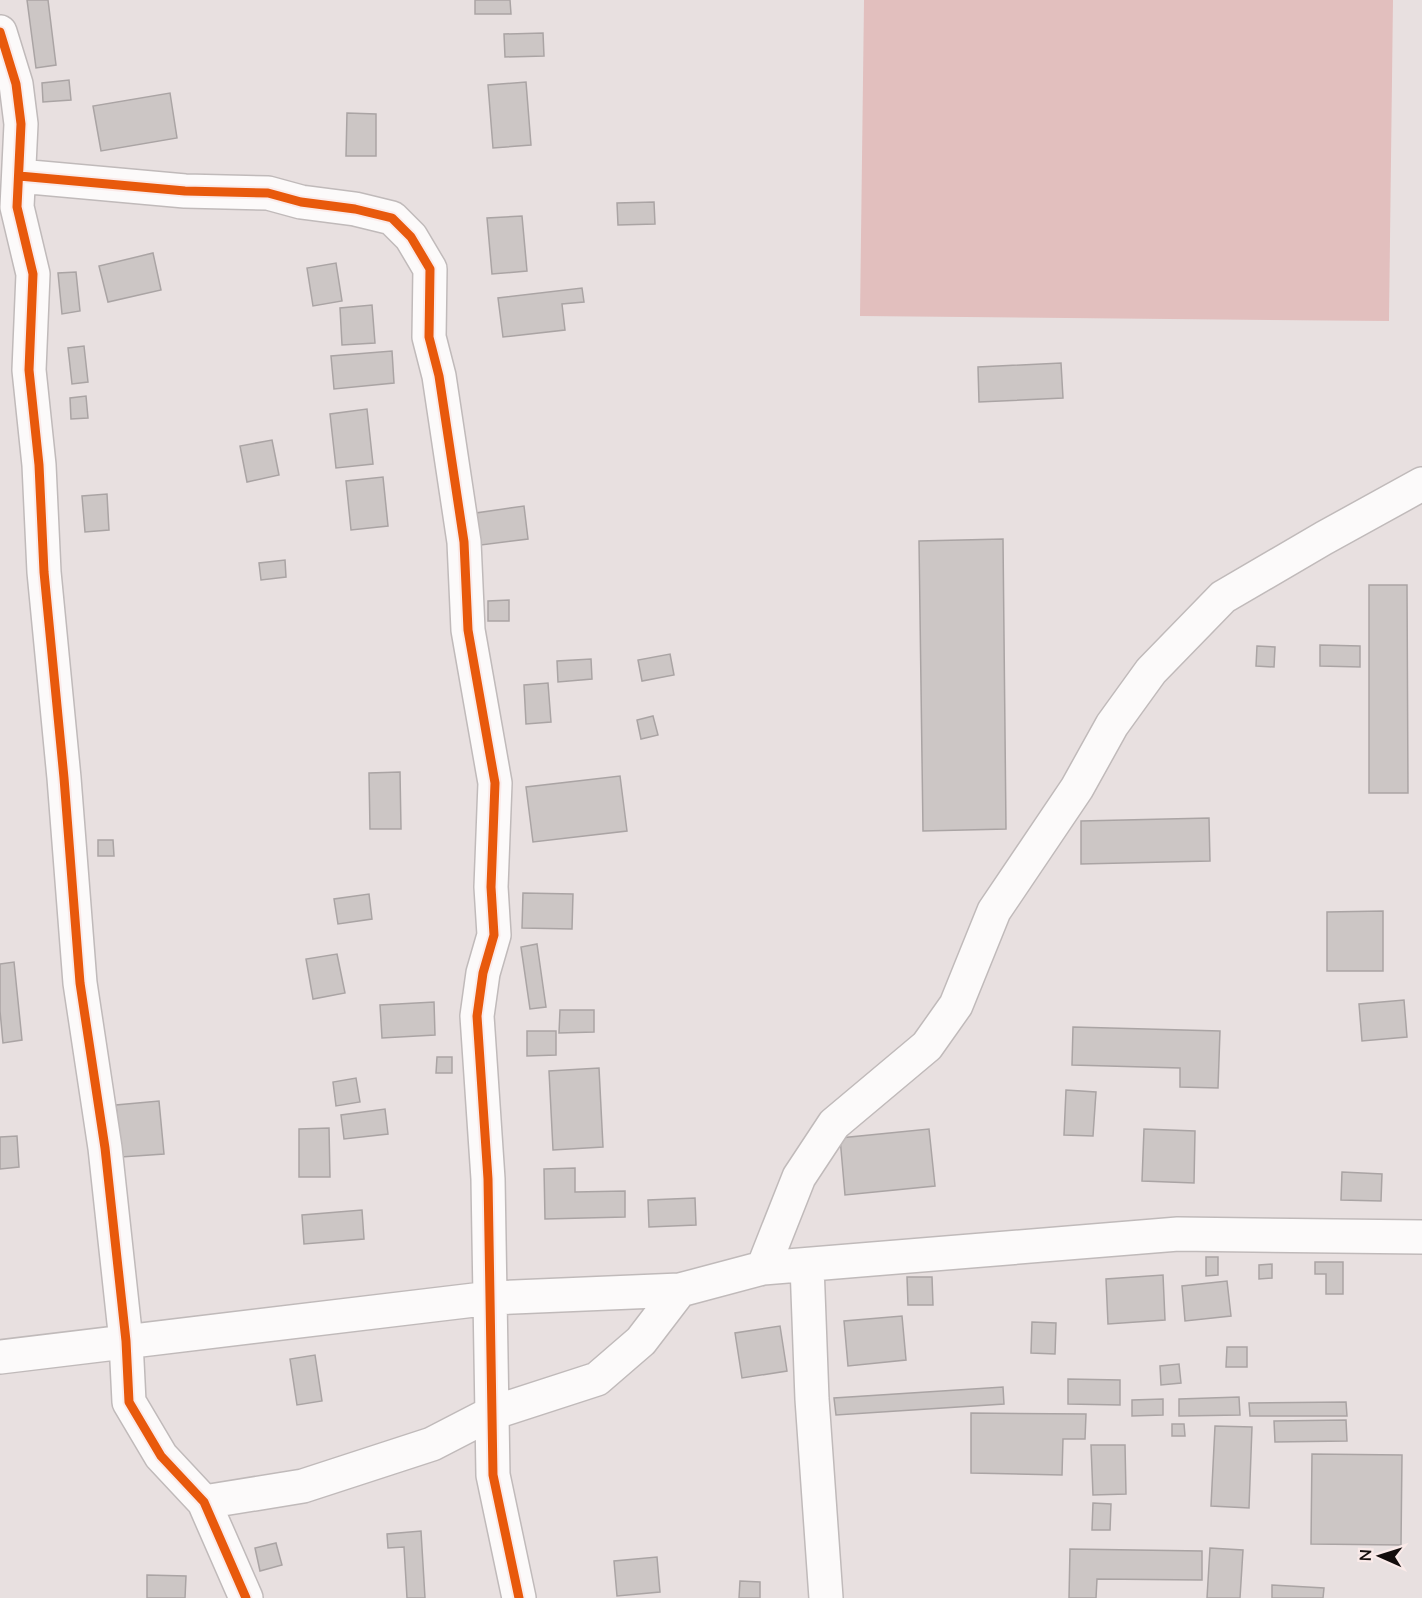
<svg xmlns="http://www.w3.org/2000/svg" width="1422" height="1598" viewBox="0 0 1422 1598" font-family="Mulish,sans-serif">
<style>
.green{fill:#e2bfbe}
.building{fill:#ccc6c5;stroke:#aaa4a4;stroke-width:1.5}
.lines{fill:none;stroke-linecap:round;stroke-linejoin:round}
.minor-casing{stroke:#c0baba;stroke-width:36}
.minor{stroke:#fcfafa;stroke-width:33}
.cycleway-casing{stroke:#faeae9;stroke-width:13}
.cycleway{stroke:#e8590c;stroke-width:9}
</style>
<rect width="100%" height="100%" fill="#e8e0e0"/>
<path class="green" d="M 864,0 L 1393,0 L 1389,321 L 860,316 Z"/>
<path class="building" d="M 27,0 L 48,0 L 56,65 L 36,68 Z
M 475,0 L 510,0 L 511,14 L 475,14 Z
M 543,33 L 544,56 L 505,57 L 504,34 Z
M 69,80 L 71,100 L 43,102 L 42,83 Z
M 526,82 L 531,145 L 493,148 L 488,85 Z
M 170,93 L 177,138 L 101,151 L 93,106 Z
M 347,113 L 376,114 L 376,156 L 346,156 Z
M 654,202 L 655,224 L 618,225 L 617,203 Z
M 522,216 L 527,271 L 492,274 L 487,218 Z
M 153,253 L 161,290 L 108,302 L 99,266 Z
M 336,263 L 342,301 L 313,306 L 307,268 Z
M 76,272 L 80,311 L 62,314 L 58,273 Z
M 582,288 L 584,302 L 562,304 L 565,330 L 503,337 L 498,298 Z
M 372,305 L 375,343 L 342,345 L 340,308 Z
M 84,346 L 88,382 L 72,384 L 68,348 Z
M 392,351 L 394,383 L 334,389 L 331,356 Z
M 1061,363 L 1063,398 L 979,402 L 978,367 Z
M 86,396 L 88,418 L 71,419 L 70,398 Z
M 367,409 L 373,464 L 336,468 L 330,414 Z
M 272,440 L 279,475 L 247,482 L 240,446 Z
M 383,477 L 388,526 L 351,530 L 346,481 Z
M 107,494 L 109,530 L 85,532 L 82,496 Z
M 524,506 L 528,539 L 481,545 L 476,513 Z
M 1003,539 L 1006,829 L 923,831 L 919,541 Z
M 285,560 L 286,577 L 261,580 L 259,563 Z
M 1369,585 L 1407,585 L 1408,793 L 1369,793 Z
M 509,600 L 509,621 L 488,621 L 488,601 Z
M 1320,645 L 1360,646 L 1360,667 L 1320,666 Z
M 1257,646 L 1275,647 L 1274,667 L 1256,666 Z
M 670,654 L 674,675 L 642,681 L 638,660 Z
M 591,659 L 592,679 L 558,682 L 557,661 Z
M 548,683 L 551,722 L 526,724 L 524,685 Z
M 653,716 L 658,735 L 641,739 L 637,720 Z
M 400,772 L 401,829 L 370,829 L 369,773 Z
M 620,776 L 627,831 L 533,842 L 526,787 Z
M 1209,818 L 1210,861 L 1081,864 L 1081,821 Z
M 98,840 L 113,840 L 114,856 L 98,856 Z
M 523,893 L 573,894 L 572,929 L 522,928 Z
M 369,894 L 372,919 L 338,924 L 334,899 Z
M 1383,911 L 1383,971 L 1327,971 L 1327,912 Z
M 537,944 L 546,1007 L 530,1009 L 521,947 Z
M 337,954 L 345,993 L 313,999 L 306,959 Z
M 14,962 L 22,1040 L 3,1043 L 0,1011 L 0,964 Z
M 1404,1000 L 1407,1037 L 1362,1041 L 1359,1004 Z
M 434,1002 L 435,1035 L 382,1038 L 380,1005 Z
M 560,1010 L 594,1010 L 594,1032 L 559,1033 Z
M 1073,1027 L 1220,1031 L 1218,1088 L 1180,1087 L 1180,1068 L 1072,1065 Z
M 527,1031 L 556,1031 L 556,1055 L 527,1056 Z
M 437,1057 L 452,1057 L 452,1073 L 436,1073 Z
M 599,1068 L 603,1147 L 553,1150 L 549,1071 Z
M 356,1078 L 360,1102 L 336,1106 L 333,1082 Z
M 1066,1090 L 1096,1092 L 1093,1136 L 1064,1135 Z
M 159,1101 L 164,1154 L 121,1157 L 116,1105 Z
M 385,1109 L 388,1134 L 344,1139 L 341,1115 Z
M 329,1128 L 330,1177 L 299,1177 L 299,1129 Z
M 929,1129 L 935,1186 L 845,1195 L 840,1138 Z
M 1144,1129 L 1195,1131 L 1194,1183 L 1142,1181 Z
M 17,1136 L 19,1167 L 0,1169 L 0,1137 Z
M 575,1168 L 575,1192 L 625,1191 L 625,1217 L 545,1219 L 544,1169 Z
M 1342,1172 L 1382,1174 L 1381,1201 L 1341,1200 Z
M 695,1198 L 696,1225 L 649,1227 L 648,1200 Z
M 362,1210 L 364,1239 L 304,1244 L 302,1215 Z
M 1206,1257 L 1218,1257 L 1218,1275 L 1206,1276 Z
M 1315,1262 L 1343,1262 L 1343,1294 L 1326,1294 L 1326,1274 L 1315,1274 Z
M 1272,1264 L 1272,1278 L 1259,1279 L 1259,1265 Z
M 1163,1275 L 1165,1320 L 1108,1324 L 1106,1279 Z
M 907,1277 L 932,1277 L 933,1305 L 908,1305 Z
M 1227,1281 L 1231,1316 L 1185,1321 L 1182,1286 Z
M 902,1316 L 906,1360 L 848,1366 L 844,1321 Z
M 1032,1322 L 1056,1323 L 1055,1354 L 1031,1353 Z
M 780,1326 L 787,1371 L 742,1378 L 735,1333 Z
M 1227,1347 L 1247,1347 L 1247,1367 L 1226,1367 Z
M 315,1355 L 322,1401 L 297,1405 L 290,1359 Z
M 1179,1364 L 1181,1383 L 1161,1385 L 1160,1366 Z
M 1068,1379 L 1120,1380 L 1120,1405 L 1068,1404 Z
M 1003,1387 L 1004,1404 L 836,1415 L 834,1398 Z
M 1239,1397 L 1240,1415 L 1179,1416 L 1179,1399 Z
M 1163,1399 L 1163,1415 L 1132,1416 L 1132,1400 Z
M 1346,1402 L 1347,1416 L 1250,1416 L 1249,1403 Z
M 971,1413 L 1086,1414 L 1085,1439 L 1063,1439 L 1062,1475 L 971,1473 Z
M 1346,1420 L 1347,1441 L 1275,1442 L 1274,1421 Z
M 1172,1424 L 1184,1424 L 1185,1436 L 1172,1436 Z
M 1215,1426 L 1252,1427 L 1249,1508 L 1211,1506 Z
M 1091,1445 L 1125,1445 L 1126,1494 L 1093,1495 Z
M 1312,1454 L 1402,1455 L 1401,1545 L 1311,1544 Z
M 1093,1503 L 1111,1504 L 1110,1530 L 1092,1530 Z
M 421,1531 L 425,1598 L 407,1598 L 404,1547 L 388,1548 L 387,1534 Z
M 276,1543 L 282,1565 L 260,1571 L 255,1548 Z
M 1210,1548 L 1243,1550 L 1240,1598 L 1207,1598 Z
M 1070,1549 L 1202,1551 L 1202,1580 L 1097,1579 L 1096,1598 L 1069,1598 Z
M 657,1557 L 660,1592 L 617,1596 L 614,1561 Z
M 147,1575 L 186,1576 L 185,1598 L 147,1598 Z
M 740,1581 L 760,1582 L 760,1598 L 739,1598 Z
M 1272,1585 L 1324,1588 L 1323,1598 L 1272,1598 Z"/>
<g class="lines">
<g class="minor-casing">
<path id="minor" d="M 0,32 L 16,84 L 21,124 L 17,207 L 33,274 L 29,370 L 39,465 L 44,572 L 64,778 L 80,983 L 105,1148 L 126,1341 L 129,1402 L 161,1456 L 204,1502 L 246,1598
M 19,176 L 185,191 L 268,193 L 301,202 L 355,209 L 392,218 L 411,237 L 430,269 L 429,337 L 439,376 L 464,542 L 468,630 L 495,783 L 491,887 L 494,935 L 483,973 L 477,1016 L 488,1179 L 493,1475 L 519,1598
M 807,1265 L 812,1399 L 826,1598
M 763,1268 L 799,1177 L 834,1124 L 927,1046 L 956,1005 L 994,911 L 1077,788 L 1112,725 L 1151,671 L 1223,597 L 1324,538 L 1422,484
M 0,1357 L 491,1298 L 680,1290 L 763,1268 L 1178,1234 L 1422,1237
M 204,1502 L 303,1486 L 432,1444 L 492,1413 L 597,1379 L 641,1341 L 680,1290"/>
</g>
<use href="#minor" class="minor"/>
<g class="cycleway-casing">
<path id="cycleway" d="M 0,32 L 16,84 L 21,124 L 17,207 L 33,274 L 29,370 L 39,465 L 44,572 L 64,778 L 80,983 L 105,1148 L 126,1341 L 129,1402 L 161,1456 L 204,1502 L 246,1598
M 19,176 L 185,191 L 268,193 L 301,202 L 355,209 L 392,218 L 411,237 L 430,269 L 429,337 L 439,376 L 464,542 L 468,630 L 495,783 L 491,887 L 494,935 L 483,973 L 477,1016 L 488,1179 L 493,1475 L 519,1598"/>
</g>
<use href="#cycleway" class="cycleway"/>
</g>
<g transform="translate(1380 1556) rotate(273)" stroke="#faeae9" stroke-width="4.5" paint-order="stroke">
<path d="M0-4.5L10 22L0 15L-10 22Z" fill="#120d0c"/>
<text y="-9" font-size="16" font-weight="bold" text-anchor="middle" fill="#120d0c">N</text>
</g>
</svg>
